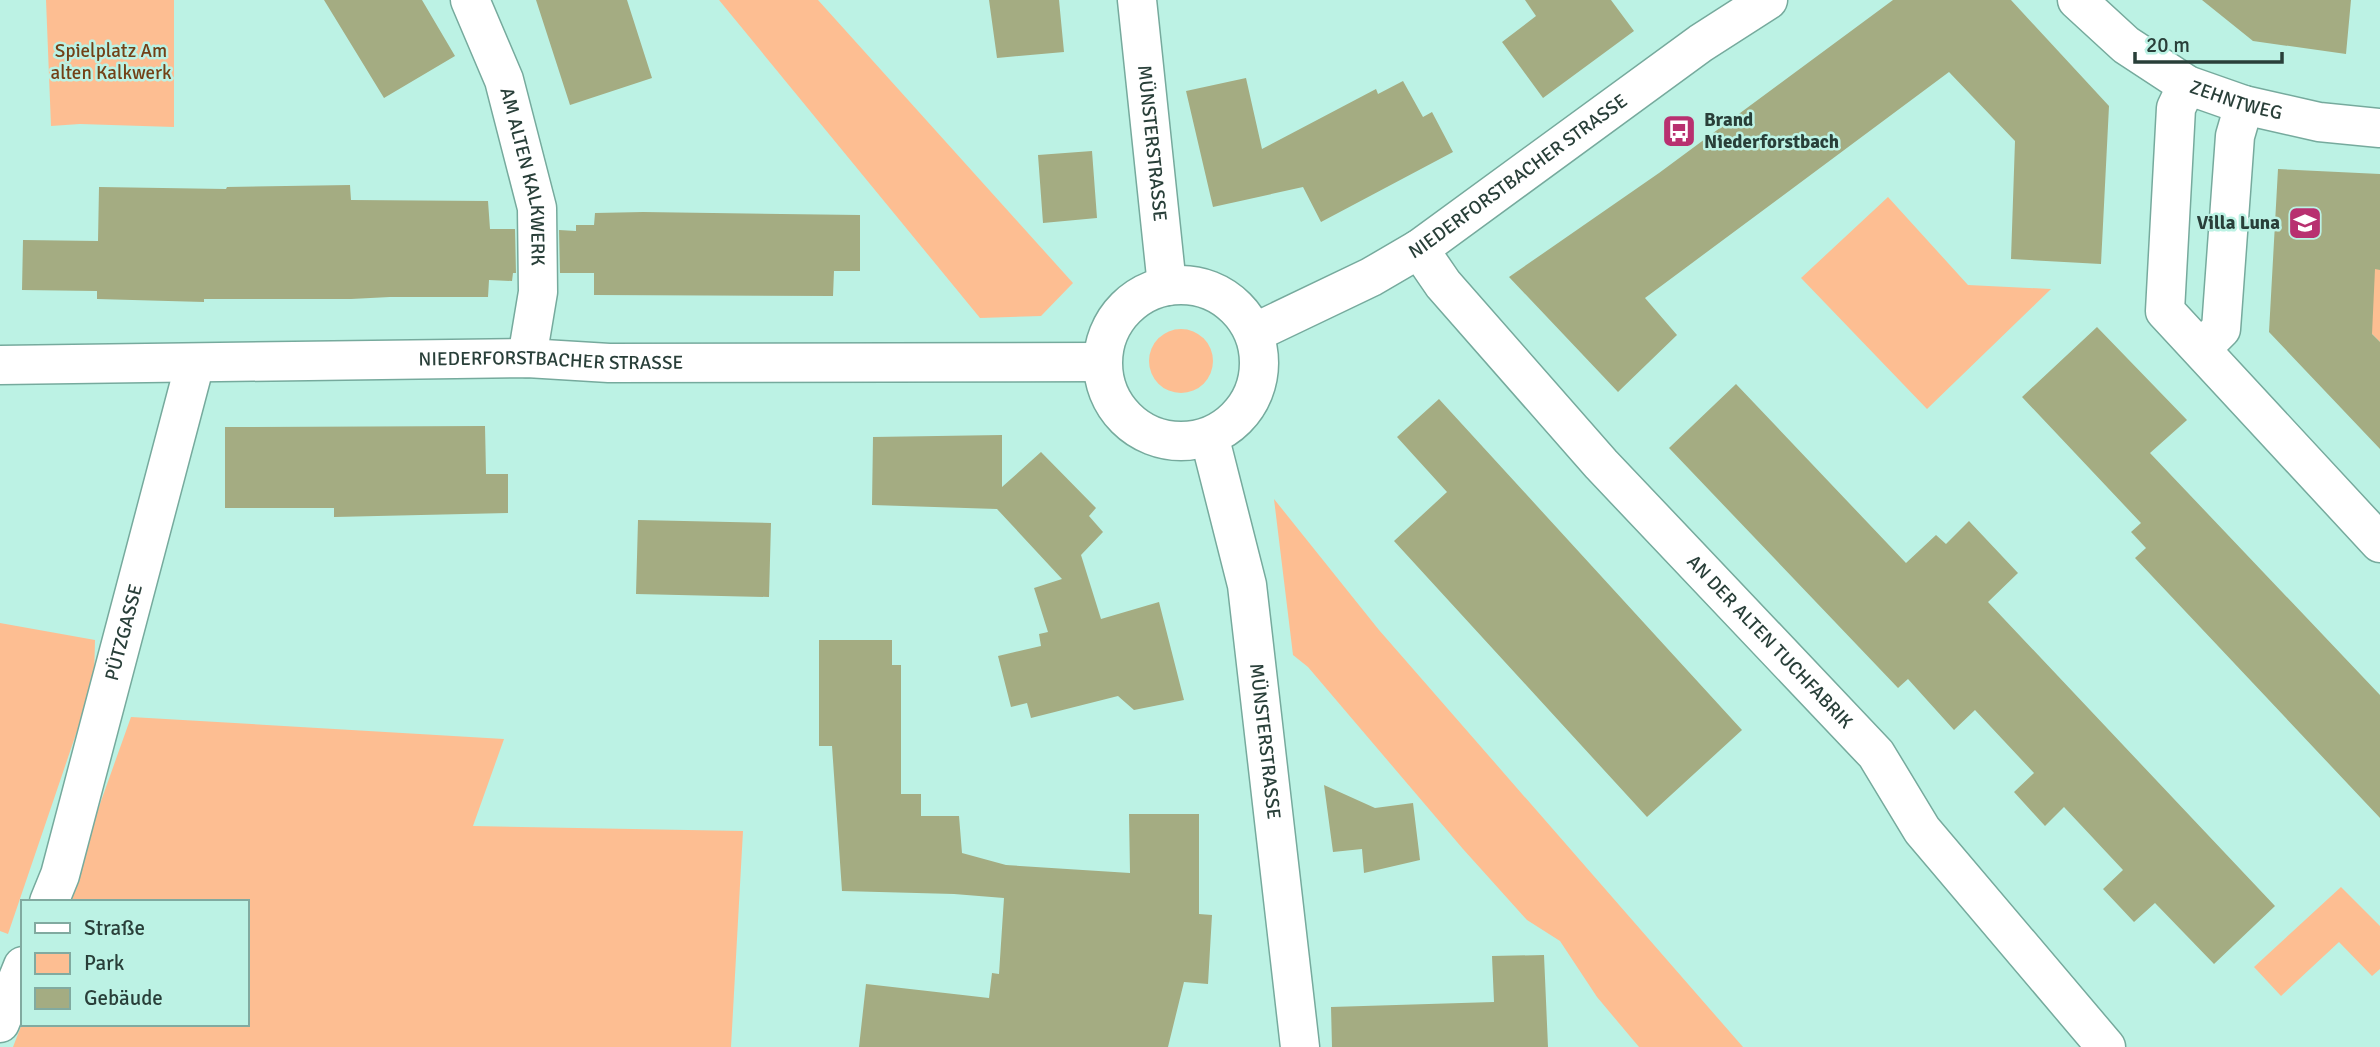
<svg xmlns="http://www.w3.org/2000/svg" width="2380" height="1047" viewBox="0 0 2380 1047" font-family="Signika,sans-serif">
<style>
.green{fill:#fdbe92}
.building{fill:#a4ac82}
.lines{fill:none;stroke-linecap:round;stroke-linejoin:round}
.minor-casing{stroke:#76aa9d;stroke-width:41}
.tertiary-casing{stroke:#76aa9d;stroke-width:41}
.minor{stroke:#fff;stroke-width:38}
.tertiary{stroke:#fff;stroke-width:38}
.labels{text-anchor:middle;dominant-baseline:central;stroke-width:5;stroke-linejoin:round;paint-order:stroke}
.park-label{font-size:19px;fill:#724016;stroke:#bcf2e4}
.street-label{font-size:19px;fill:#293f39;stroke:#bcf2e4}
.poi-label{font-size:19px;font-weight:bold;fill:#293f39;stroke:#bcf2e4;text-anchor:start}
</style>
<rect width="100%" height="100%" fill="#bcf2e4"/>
<path class="green" d="M 46,0 L 174,0 L 174,127 L 80,124 L 51,126 Z
M 719,0 L 818,0 L 1073,283 L 1041,316 L 980,318 Z
M 1888,197 L 1968,285 L 2051,289 L 1927,409 L 1801,278 Z
M 2358,268 L 2380,269 L 2380,342 L 2372,334 Z
M1149 361a32 32 0 1 1 64 0a32 32 0 1 1-64 0Z
M 1274,499 L 1379,630 L 1743,1047 L 1639,1047 L 1597,997 L 1560,941 L 1527,920 L 1463,849 L 1308,667 L 1293,655 Z
M 0,623 L 95,640 L 94,681 L 8,934 L 0,931 Z
M 131,717 L 504,739 L 473,826 L 743,831 L 731,1047 L 13,1047 L 23,1021 L 23,1024 L 247,1024 L 247,902 L 65,902 Z
M 2341,887 L 2380,926 L 2380,969 L 2372,976 L 2339,942 L 2281,996 L 2254,967 Z"/>
<path class="building" d="M 324,0 L 422,0 L 455,56 L 384,98 Z
M 536,0 L 627,0 L 652,78 L 570,105 Z
M 989,0 L 1059,0 L 1064,52 L 997,58 Z
M 1525,0 L 1611,0 L 1634,31 L 1543,98 L 1502,42 L 1536,16 Z
M 1893,0 L 2011,0 L 2109,106 L 2101,264 L 2011,259 L 2015,141 L 1949,72 L 1645,298 L 1677,335 L 1618,392 L 1509,277 L 1659,173 Z
M 2202,0 L 2351,0 L 2346,54 L 2253,41 Z
M 1246,78 L 1262,149 L 1376,89 L 1378,94 L 1403,81 L 1423,117 L 1432,112 L 1453,152 L 1321,222 L 1303,187 L 1213,207 L 1186,91 Z
M 1092,151 L 1097,218 L 1043,223 L 1038,155 Z
M 2278,169 L 2380,174 L 2380,270 L 2375,269 L 2372,334 L 2380,342 L 2380,449 L 2269,332 Z
M 350,185 L 351,200 L 488,201 L 490,229 L 515,229 L 516,273 L 513,273 L 512,281 L 489,280 L 488,297 L 390,297 L 351,299 L 204,299 L 204,302 L 97,299 L 97,291 L 22,290 L 23,240 L 98,241 L 99,187 L 226,189 L 227,187 Z
M 643,212 L 860,215 L 860,271 L 834,271 L 833,296 L 594,295 L 594,273 L 560,273 L 559,230 L 576,231 L 576,225 L 594,225 L 595,213 Z
M 2097,327 L 2187,420 L 2150,453 L 2380,695 L 2380,818 L 2135,558 L 2146,548 L 2131,532 L 2141,523 L 2022,397 Z
M 1736,384 L 1906,563 L 1936,535 L 1946,544 L 1969,521 L 2018,573 L 1988,602 L 2275,906 L 2214,964 L 2155,903 L 2134,922 L 2103,889 L 2123,870 L 2064,807 L 2045,826 L 2014,792 L 2034,773 L 1975,710 L 1954,730 L 1908,679 L 1898,688 L 1669,448 Z
M 1439,399 L 1742,730 L 1647,817 L 1394,541 L 1447,492 L 1397,437 Z
M 485,426 L 486,474 L 508,474 L 508,513 L 334,517 L 334,508 L 225,508 L 225,427 Z
M 1002,435 L 1002,487 L 1041,452 L 1096,508 L 1089,516 L 1103,532 L 1081,555 L 1101,619 L 1159,602 L 1184,700 L 1134,710 L 1118,696 L 1031,718 L 1027,703 L 1011,707 L 998,656 L 1041,646 L 1039,634 L 1048,632 L 1034,588 L 1062,579 L 997,509 L 872,505 L 873,437 Z
M 638,520 L 771,523 L 769,597 L 636,594 Z
M 819,640 L 892,640 L 892,665 L 901,665 L 901,794 L 921,794 L 921,816 L 959,816 L 962,853 L 1006,865 L 1130,873 L 1129,814 L 1199,814 L 1199,914 L 1212,915 L 1208,984 L 1184,982 L 1168,1047 L 859,1047 L 866,984 L 989,998 L 992,973 L 999,974 L 1004,898 L 954,894 L 842,891 L 832,746 L 819,746 Z
M 1324,785 L 1375,808 L 1413,803 L 1420,860 L 1364,873 L 1362,849 L 1333,852 Z
M 1544,955 L 1548,1047 L 1332,1047 L 1331,1007 L 1494,1002 L 1492,956 Z"/>
<g class="lines">
<g class="minor-casing">
<g id="minor">
<path id="s1" d="M 470,0 L 504,80 L 537,208 L 538,292 L 527,358"/>
<path id="s2" d="M 2077,0 L 2126,45 L 2187,85 L 2244,105 L 2319,122 L 2380,128"/>
<path d="M 2187,85 L 2176,108 L 2165,311 L 2380,543"/>
<path id="s3" d="M 1419,249 L 1443,284 L 1601,464 L 1876,754 L 1922,830 L 2106,1047"/>
<path d="M 2201,349 L 2221,329 L 2235,136 L 2244,105"/>
<path id="s4" d="M 49,902 L 60,875 L 195,363"/>
<path d="M 0,1023 L 23,966"/>
</g>
</g>
<g class="tertiary-casing">
<g id="tertiary">
<path id="s5" d="M 1137,0 L 1167,286"/>
<circle cx="1181" cy="363" r="78"/>
<path id="s6" d="M 1254,333 L 1371,277 L 1419,249 L 1701,43 L 1768,0"/>
<path id="s7" d="M 0,365 L 527,358 L 609,363 L 1102,362"/>
<path id="s8" d="M 1210,439 L 1247,585 L 1300,1047"/>
</g>
</g>
<use href="#minor" class="minor"/>
<use href="#tertiary" class="tertiary"/>
</g>
<defs>
<g id="bus-square" transform="scale(1.75)"><rect x="-9" y="-9" width="18" height="18" rx="4" fill="#b83070" stroke="#bcf2e4"/><path d="M-5-6H5V4H4V6H2V4H-2V6H-4V4H-5ZM-3.5-4V0h7V-4ZM-3.5 1.2v1.5H-2V1.2ZM2 1.2v1.5H3.5V1.2Z" fill="#fff"/></g>
<g id="school-square" transform="scale(1.75)"><rect x="-9" y="-9" width="18" height="18" rx="4" fill="#b83070" stroke="#bcf2e4"/><path d="M0-5L7-2L0 1L-7-2ZM-4 1L0 2.5L4 1V4Q0 6-4 4Z" fill="#fff"/></g>
</defs>
<g fill-rule="evenodd">
<use href="#bus-square" x="1679" y="131"/>
<use href="#school-square" x="2305" y="223"/>
</g>
<g class="labels">
<g class="park-label">
<text x="111" y="51">Spielplatz Am<tspan x="111" dy="22">alten Kalkwerk</tspan></text>
</g>
<g class="street-label">
<text stroke="none"><textPath href="#s2" startOffset="191">ZEHNTWEG</textPath></text>
<text stroke="none"><textPath href="#s5" startOffset="144">MÜNSTERSTRASSE</textPath></text>
<text stroke="none"><textPath href="#s1" startOffset="186">AM ALTEN KALKWERK</textPath></text>
<text stroke="none"><textPath href="#s6" startOffset="308">NIEDERFORSTBACHER STRASSE</textPath></text>
<text stroke="none"><textPath href="#s7" startOffset="551">NIEDERFORSTBACHER STRASSE</textPath></text>
<text stroke="none"><textPath href="#s4" startOffset="280">PÜTZGASSE</textPath></text>
<text stroke="none"><textPath href="#s3" startOffset="527">AN DER ALTEN TUCHFABRIK</textPath></text>
<text stroke="none"><textPath href="#s8" startOffset="308">MÜNSTERSTRASSE</textPath></text>
</g>
<g class="poi-label">
<text x="1704" y="120">Brand<tspan x="1704" dy="22">Niederforstbach</tspan></text>
<text x="2280" y="223" text-anchor="end">Villa Luna</text>
</g>
</g>
<rect x="21" y="900" width="228" height="126" fill="#bcf2e4" stroke="#81aaa0" stroke-width="2"/>
<rect x="35" y="923" width="35" height="10" fill="#ffffff" stroke="#81aaa0" stroke-width="2"/>
<text x="84" y="935" font-size="21" fill="#293f39">Straße</text>
<rect x="35" y="953" width="35" height="21" fill="#fdbe92" stroke="#81aaa0" stroke-width="2"/>
<text x="84" y="970" font-size="21" fill="#293f39">Park</text>
<rect x="35" y="988" width="35" height="21" fill="#a4ac82" stroke="#81aaa0" stroke-width="2"/>
<text x="84" y="1005" font-size="21" fill="#293f39">Gebäude</text>
<path d="M2135 52v10h147v-10" fill="none" stroke="#293f39" stroke-width="3.5"/>
<text x="2146" y="52" font-size="21" fill="#293f39" stroke="#bcf2e4" stroke-width="5" paint-order="stroke">20 m</text>
</svg>
